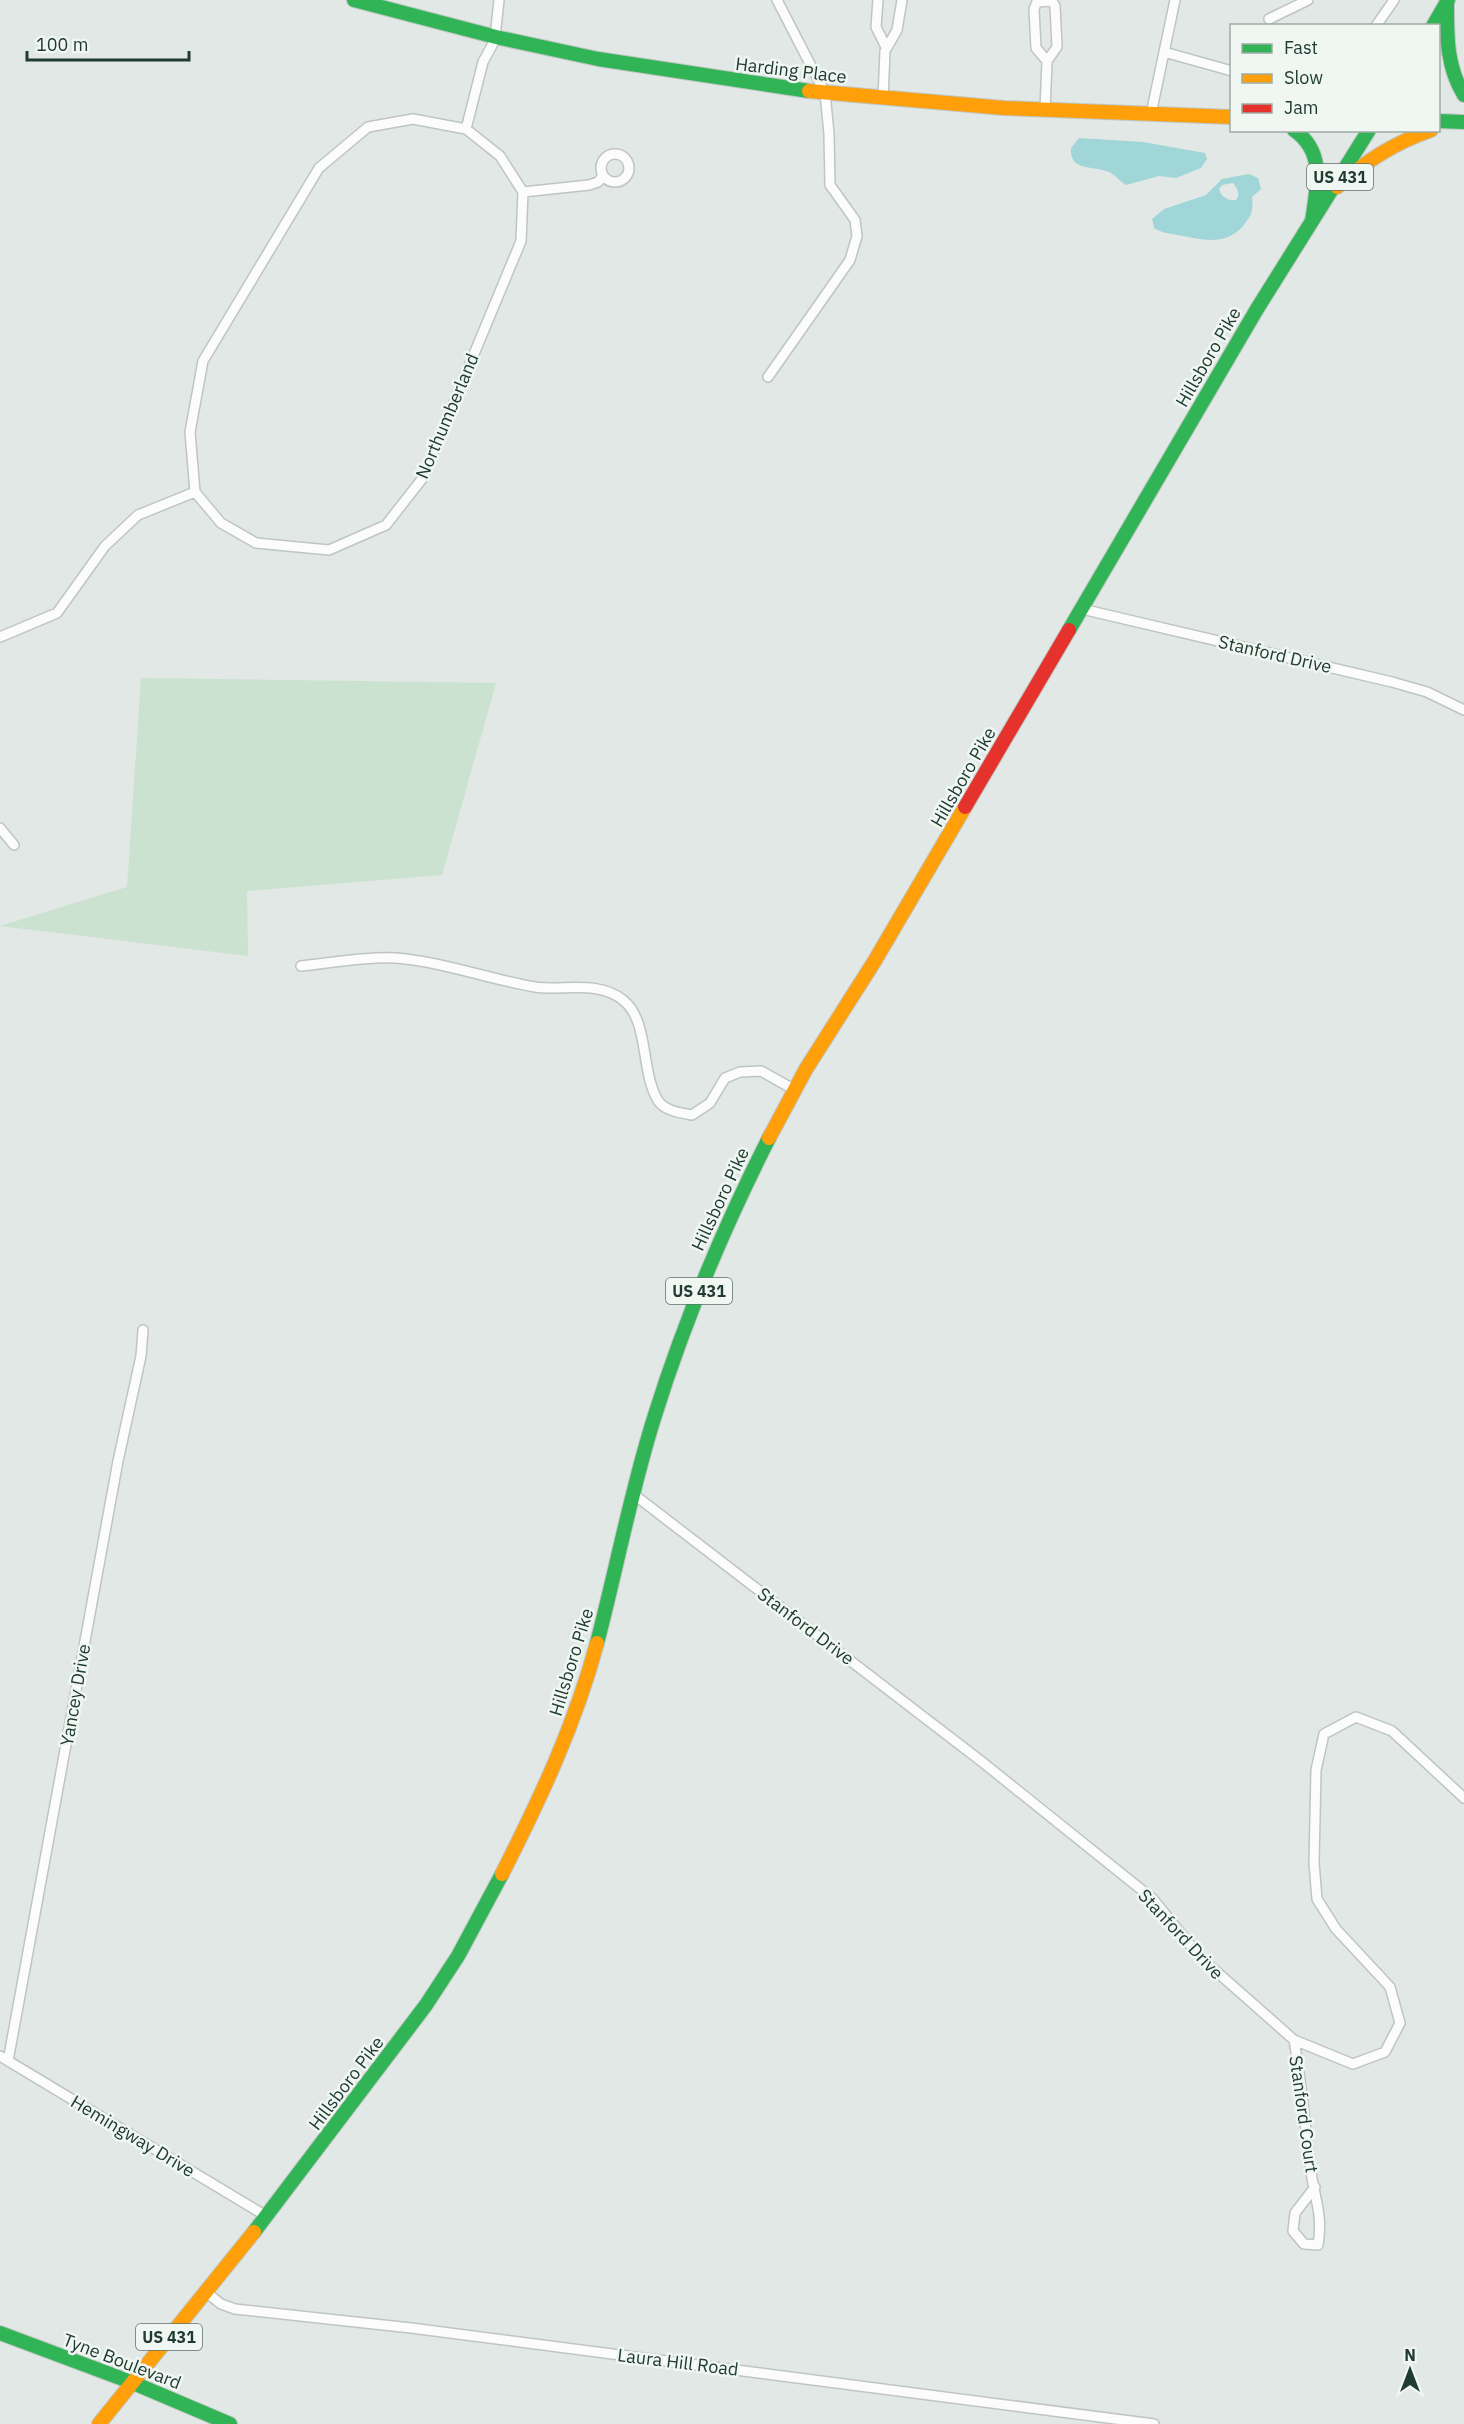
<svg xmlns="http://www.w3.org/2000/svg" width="1464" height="2424" viewBox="0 0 1464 2424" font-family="'IBM Plex Sans',sans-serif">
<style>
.green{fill:#cae2cf}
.water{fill:#a1d6d8;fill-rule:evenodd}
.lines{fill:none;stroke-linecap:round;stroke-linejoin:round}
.street-casing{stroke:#bfc5c2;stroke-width:12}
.fast-casing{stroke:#bec6c2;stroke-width:16}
.slow-casing{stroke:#bec6c2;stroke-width:16}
.jam-casing{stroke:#bec6c2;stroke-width:16}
.street{stroke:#fbfcfb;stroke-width:9}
.fast{stroke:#30b455;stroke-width:14}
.slow{stroke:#ff9f0a;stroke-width:14}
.jam{stroke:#e5322d;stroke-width:14}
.labels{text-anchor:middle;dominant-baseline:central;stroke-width:5;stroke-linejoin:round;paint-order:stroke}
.shield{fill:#f0f7f3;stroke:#5e736b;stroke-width:1.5}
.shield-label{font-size:16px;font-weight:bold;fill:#203b31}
.street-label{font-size:18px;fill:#203b31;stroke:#f0f7f3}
</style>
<rect width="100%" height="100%" fill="#e2e8e5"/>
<path class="green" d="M 141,678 L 496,683 L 442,875 L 247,891 L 248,956 L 0,926 L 127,887 Z"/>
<path class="water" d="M 1079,138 L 1143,142 L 1205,153 L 1207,159 L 1201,168 L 1176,178 L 1159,176 L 1126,185 C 1119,181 1114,173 1106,171 C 1092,166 1069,171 1071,148 Z
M 1249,174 L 1258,178 L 1261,189 L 1252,197 C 1253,212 1253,213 1243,226 C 1225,247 1200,239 1177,235 C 1168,233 1162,233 1154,228 L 1152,219 L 1164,209 L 1206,195 L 1222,179 ZM 1233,183 C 1237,188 1241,194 1236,200 C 1228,201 1221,197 1219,189 L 1222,185 Z"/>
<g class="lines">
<g class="street-casing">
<path id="street" d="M 878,0 L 876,27 L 886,47
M 1269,19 L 1308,0
M 1376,26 L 1394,0
M 495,37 L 499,0
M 1164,52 L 1232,71
M 883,98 L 885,51 L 897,30 L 902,0
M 1045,110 L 1047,61 L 1057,47 L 1055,6 L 1052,1 L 1037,2 L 1034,9 L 1036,48 L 1047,61
M 1151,114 L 1175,0
M 413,119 L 466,129 L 500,156 L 523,192 L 521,241 L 422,479 L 386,525 L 329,550 L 256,543 L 221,523 L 195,492 L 190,432 L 203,361 L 319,168 L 368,127 Z
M 466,129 L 483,62 L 496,38
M601 168a14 14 0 1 1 28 0a14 14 0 1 1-28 0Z
M 523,192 L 589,185 L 598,182 L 603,176
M 768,377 L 850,260 L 857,236 L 855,220 L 830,185 L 829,134 L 825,93 L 777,0
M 1082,609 L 1392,682 L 1427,692 L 1464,710
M 0,637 L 57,613 L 105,546 L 138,515 L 195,492
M 0,828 L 14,845
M 301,966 C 330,963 368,956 396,958 C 444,962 488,979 535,987 C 563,991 598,980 623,1000 C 650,1021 640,1074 659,1102 C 666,1111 681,1113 692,1115 L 710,1103 L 725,1078 L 740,1072 L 761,1071 L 795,1090
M 632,1493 L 981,1761 L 1153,1899 L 1200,1957 L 1294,2040 L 1353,2064 L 1385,2052 L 1400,2023 L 1390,1987 L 1336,1929 L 1317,1899 L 1314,1863 L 1316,1770 L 1324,1734 L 1356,1717 L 1392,1731 L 1464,1798
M 1294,2040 C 1302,2084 1305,2128 1311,2172 C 1315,2200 1323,2215 1318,2245 L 1304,2244 L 1293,2231 L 1295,2213 L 1315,2187
M 0,2056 L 266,2216
M 8,2061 L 118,1461 L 141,1356 L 143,1330
M 206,2292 L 221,2304 L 235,2309 L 411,2328 L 1154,2424"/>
</g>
<g class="fast-casing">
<path id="fast" d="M 354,0 L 500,38 L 598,59 L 809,91
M 1447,2 C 1447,35 1446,66 1464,95
M 1433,26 L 1448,0
M 1438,121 L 1464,122
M 1294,130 C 1326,152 1317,187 1312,221
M 1069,630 L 1257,309 L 1369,130
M 597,1643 C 617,1567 631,1490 655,1415 C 685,1319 724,1227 769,1138
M 254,2232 L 426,2005 L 458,1956 L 502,1874
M 0,2333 L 131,2382 L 230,2424"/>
</g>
<g class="slow-casing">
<path id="slow" d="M 809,91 L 1004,108 L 1232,117
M 1337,187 C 1365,161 1394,143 1431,130
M 769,1138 L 806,1069 L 874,962 L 965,807
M 502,1874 C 540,1799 575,1725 597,1643
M 99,2424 L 254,2232"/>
</g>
<g class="jam-casing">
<path id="jam" d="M 965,807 L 1069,630"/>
</g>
<use href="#street" class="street"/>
<use href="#fast" class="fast"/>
<use href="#slow" class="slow"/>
<use href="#jam" class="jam"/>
</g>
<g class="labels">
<g class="shield">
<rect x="1307" y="164" width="66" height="26" rx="4.5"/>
<rect x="666" y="1278" width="66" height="26" rx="4.5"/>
<rect x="136" y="2324" width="66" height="26" rx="4.5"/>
</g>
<g class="shield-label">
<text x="1340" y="177">US 431</text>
<text x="699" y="1291">US 431</text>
<text x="169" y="2337">US 431</text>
</g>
<g class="street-label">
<text transform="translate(791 70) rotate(7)">Harding Place</text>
<text transform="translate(1208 357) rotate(-60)">Hillsboro Pike</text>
<text transform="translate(447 416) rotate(-67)">Northumberland</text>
<text transform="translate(1275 654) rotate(13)">Stanford Drive</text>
<text transform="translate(963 777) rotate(-60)">Hillsboro Pike</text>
<text transform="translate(720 1199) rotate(-65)">Hillsboro Pike</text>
<text transform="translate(806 1626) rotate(37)">Stanford Drive</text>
<text transform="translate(571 1662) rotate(-73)">Hillsboro Pike</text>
<text transform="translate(75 1695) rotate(-80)">Yancey Drive</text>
<text transform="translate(1181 1934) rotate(47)">Stanford Drive</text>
<text transform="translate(346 2083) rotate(-53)">Hillsboro Pike</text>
<text transform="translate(1304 2114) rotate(82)">Stanford Court</text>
<text transform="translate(133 2136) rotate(31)">Hemingway Drive</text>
<text transform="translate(122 2361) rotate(21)">Tyne Boulevard</text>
<text transform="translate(678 2362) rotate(7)">Laura Hill Road</text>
</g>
</g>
<rect x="1230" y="24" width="210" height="108" fill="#f0f7f3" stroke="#9daca5" stroke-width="1.5"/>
<rect x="1242" y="44" width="30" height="9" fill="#30b455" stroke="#9daca5" stroke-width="1.5"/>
<text x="1284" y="54" font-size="18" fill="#203b31">Fast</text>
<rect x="1242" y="74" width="30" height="9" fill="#ff9f0a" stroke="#9daca5" stroke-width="1.5"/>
<text x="1284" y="84" font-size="18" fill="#203b31">Slow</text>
<rect x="1242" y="104" width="30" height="9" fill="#e5322d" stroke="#9daca5" stroke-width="1.5"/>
<text x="1284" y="114" font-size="18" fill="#203b31">Jam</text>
<g transform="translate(1410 2370)" stroke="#f0f7f3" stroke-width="4.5" paint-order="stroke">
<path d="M0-4.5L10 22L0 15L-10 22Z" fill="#203b31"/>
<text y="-9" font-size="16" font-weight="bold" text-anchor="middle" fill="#203b31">N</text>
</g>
<path d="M27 51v9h162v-9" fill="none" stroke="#203b31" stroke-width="3"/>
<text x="36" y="51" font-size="18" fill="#203b31" stroke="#f0f7f3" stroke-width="4.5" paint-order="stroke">100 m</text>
</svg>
